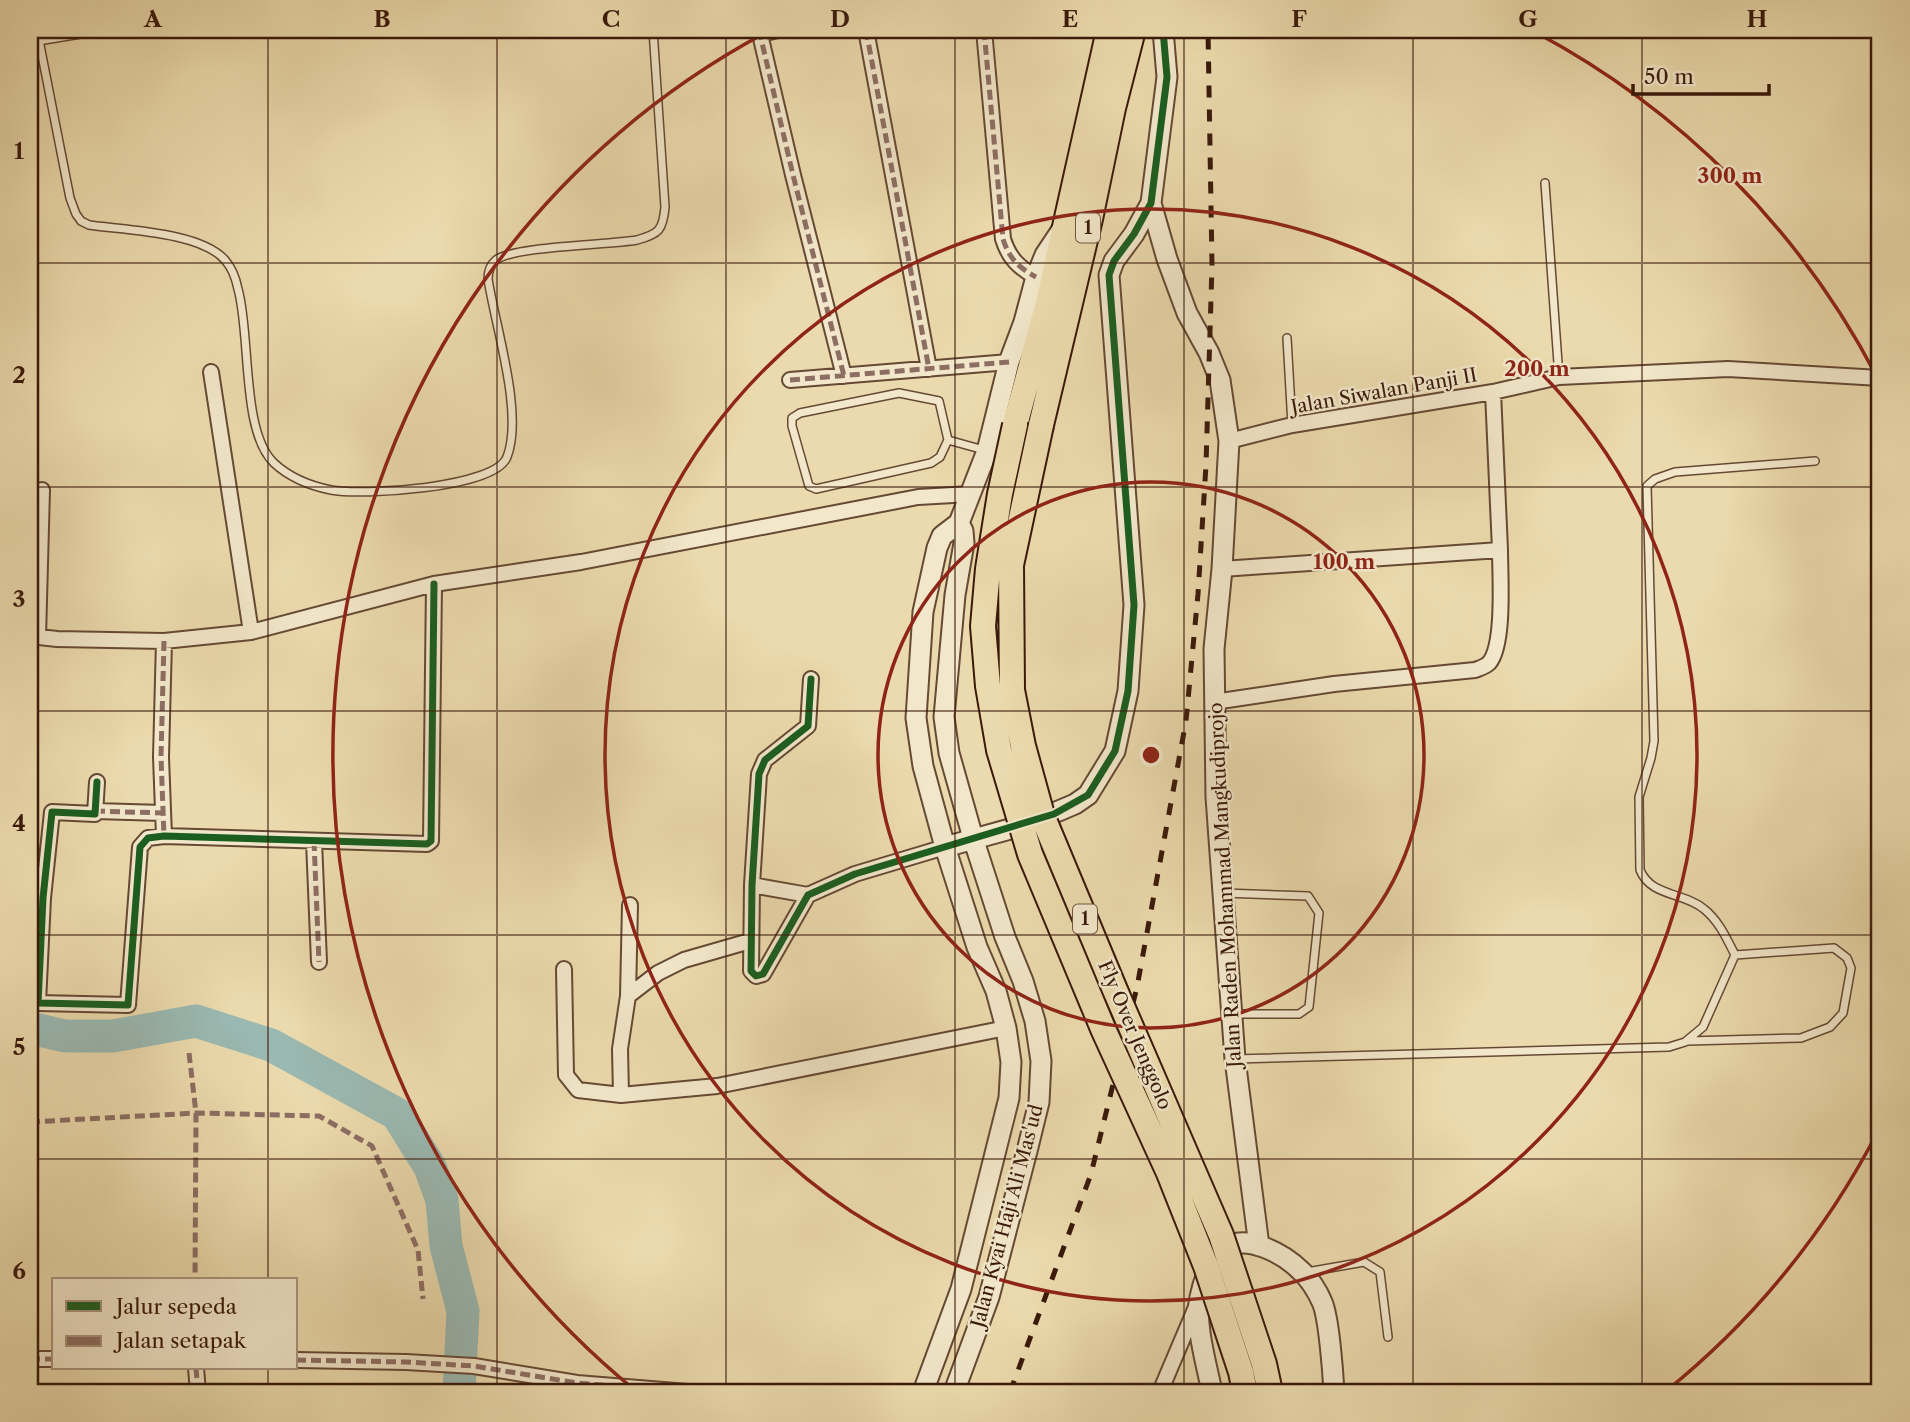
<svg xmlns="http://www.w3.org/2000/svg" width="1910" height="1422" viewBox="0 0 1910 1422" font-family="'Libre Caslon Text',serif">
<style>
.green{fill:#babe88;stroke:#7a6c4a;stroke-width:2}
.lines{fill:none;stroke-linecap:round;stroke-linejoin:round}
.river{stroke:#9ab9b2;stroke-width:33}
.service-casing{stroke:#664934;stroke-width:10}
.minor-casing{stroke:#664934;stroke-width:18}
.tertiary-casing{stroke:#664934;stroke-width:23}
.trunk-casing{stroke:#3a190b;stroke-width:28}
.service{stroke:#f2e7ca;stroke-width:7}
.minor{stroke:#f2e7ca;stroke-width:14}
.tertiary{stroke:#f2e7ca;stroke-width:19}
.trunk{stroke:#ebdaad;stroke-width:24}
.rail{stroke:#3a190b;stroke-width:5;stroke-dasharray:12 12;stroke-linecap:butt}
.trunk-bridge-casing{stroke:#3a190b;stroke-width:28;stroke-linecap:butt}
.trunk-bridge{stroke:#ebdaad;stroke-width:24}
.quiet{stroke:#8d6e63;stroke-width:5;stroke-dasharray:10 5;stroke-linecap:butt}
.cycleway-casing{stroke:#f2e7ca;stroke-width:11}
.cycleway{stroke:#1b5e20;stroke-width:7}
.grid{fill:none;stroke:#3a190b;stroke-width:2;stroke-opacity:0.55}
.ring{fill:none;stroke:#8f2418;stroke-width:3.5}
.labels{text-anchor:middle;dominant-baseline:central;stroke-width:5;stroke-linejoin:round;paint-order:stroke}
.shield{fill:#f2e7ca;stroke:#715744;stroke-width:2}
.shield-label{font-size:18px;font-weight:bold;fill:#3a190b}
.street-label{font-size:19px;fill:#3a190b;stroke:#f2e7ca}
.centre{fill:#8f2418;stroke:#f2e7ca;stroke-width:3.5}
.ring-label{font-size:21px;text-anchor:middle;font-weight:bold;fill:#8f2418;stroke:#f2e7ca;stroke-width:5;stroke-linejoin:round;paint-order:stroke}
.neatline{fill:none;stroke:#3a190b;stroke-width:2.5}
.grid-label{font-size:23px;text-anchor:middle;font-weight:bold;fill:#3a190b}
</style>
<rect width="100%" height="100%" fill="#ebdaad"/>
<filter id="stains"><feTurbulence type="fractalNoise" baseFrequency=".00286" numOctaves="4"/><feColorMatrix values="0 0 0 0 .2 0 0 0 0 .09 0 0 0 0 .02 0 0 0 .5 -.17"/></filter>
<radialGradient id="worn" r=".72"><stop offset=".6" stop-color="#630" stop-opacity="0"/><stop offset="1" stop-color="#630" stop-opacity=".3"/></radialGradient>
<path class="green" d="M 1789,1387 L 1790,1392 L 1585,1392 Z"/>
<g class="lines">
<path class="river" d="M 30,1028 L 65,1036 L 113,1036 L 196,1021 L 271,1045 L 397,1114 L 430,1167 L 442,1200 L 446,1246 L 463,1311 L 459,1392"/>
<g class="service-casing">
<path id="service" d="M 37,30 L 70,198 L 76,214 L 81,221 L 89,225 C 124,230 201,232 225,260 C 232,268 236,279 238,289 C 251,335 241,432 274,463 C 289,477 311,486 331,490 C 362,496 495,488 507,457 C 524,414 495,325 488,279 C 488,271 490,265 496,260 C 514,246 609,245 637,240 C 659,234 663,230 665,207 L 653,30
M 38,41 L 105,30
M 1545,183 L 1559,377
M 1287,338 L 1292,425
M 948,440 L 939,401 L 899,393 L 800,413 L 792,418 L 792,426 L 809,486 L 816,489 L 931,463 L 940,457 L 948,440 L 984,450
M 1224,893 L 1308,896 L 1319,913 L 1309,1007 L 1299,1014 L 1232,1014
M 1735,955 C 1727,939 1719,921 1704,909 C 1684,892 1651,897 1640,870 L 1639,797 L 1651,758 L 1654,741 L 1647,486 L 1655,479 L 1675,472 L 1815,461
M 1688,1041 L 1801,1038 L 1830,1027 L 1843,1013 L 1851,968 L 1847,958 L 1834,948 L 1735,955
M 1235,1059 L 1669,1047 L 1685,1042 L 1703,1027 L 1735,955
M 1307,1272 L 1364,1262 L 1380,1272 L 1388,1337"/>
</g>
<g class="minor-casing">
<path id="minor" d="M 759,30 L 793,175 L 844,376
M 866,30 L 929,369
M 984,30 L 1003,239 C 1009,258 1018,267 1036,277
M 761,34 L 778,30
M 211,372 L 251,632
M 790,380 L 1009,362
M 1493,392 L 1500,550
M 1229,441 L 1292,425 L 1493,392 L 1559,377 L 1728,369 L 1880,378
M 30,636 L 57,639 L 164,641 L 251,632 L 434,584 L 581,562 L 918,497 L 971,494
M 38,637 L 42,490
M 164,641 L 161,757 L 164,836
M 811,679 L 808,726 L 765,760 L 759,774 L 752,885 L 751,971 L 756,976 L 763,974 L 808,895 L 855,874 L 945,847
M 1214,702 L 1334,684 L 1475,670 C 1480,668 1485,667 1489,663 C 1505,645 1500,574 1500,550 L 1222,569
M 97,782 L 95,814 L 52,812 L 43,898 L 38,1003 L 128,1005 L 140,847 L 148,838 L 164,836 L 427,844 L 431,841 L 434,584
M 95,811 L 163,813
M 314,841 L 319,962
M 752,885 L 808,895
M 630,905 L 628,996 L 620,1049 L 621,1095 L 717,1086 L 1006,1028
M 564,969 L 566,1075 L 578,1090 L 621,1095
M 628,996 L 658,973 L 684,960 L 750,941
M 30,1359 L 54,1359
M 296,1360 L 406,1362 L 474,1366 L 577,1383 L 688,1392
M 196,1368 L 198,1392
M 1160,1392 L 1196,1307"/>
</g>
<g class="tertiary-casing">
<path id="tertiary" d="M 1151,203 L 1167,259 L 1187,313 L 1209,353 L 1220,380 L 1229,441 L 1222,569 L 1214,649 L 1216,797 L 1235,1059 L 1259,1246
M 945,847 L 1028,824 L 1075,804 L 1088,795 L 1115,751 L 1128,691 L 1134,605 L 1109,275 L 1114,261 L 1134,234 L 1151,203 L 1167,77 L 1163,30
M 923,1392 L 961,1289 L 1009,1098 L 1011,1062 L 1006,1028 L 996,991 L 977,947 L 945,847 L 923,766 L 916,718 L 923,612 L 937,548 L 942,536 L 959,523
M 954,1392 L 989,1297 L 1028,1147 L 1039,1102 L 1041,1061 L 1035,1021 L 1023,981 L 1005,937 L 973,838 L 949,753 L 944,717 L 955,595 L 964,543 L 963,531 L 959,523 L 987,451 L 1009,362 L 1024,322 L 1036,277 L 1045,255 L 1061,231
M 1212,1392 C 1207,1366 1194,1323 1200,1297 C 1203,1282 1211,1259 1224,1249 C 1246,1232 1285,1255 1301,1271 C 1309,1278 1318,1292 1322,1302 C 1329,1317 1333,1374 1334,1392"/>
</g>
<g class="trunk-casing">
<path id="trunk" d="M 1015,425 L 1048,303 L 1109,30
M 1041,425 L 1090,219 L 1113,108 L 1133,30"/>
</g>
<use href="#service" class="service"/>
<use href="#minor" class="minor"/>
<use href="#tertiary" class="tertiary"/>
<use href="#trunk" class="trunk"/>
<path class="rail" d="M 1010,1392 L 1091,1174 L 1137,987 L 1186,721 L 1198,594 L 1206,465 L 1212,265 L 1208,30"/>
<g class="trunk-bridge-casing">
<path id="trunk-bridge" d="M 1015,425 L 1000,494 L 988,569 L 983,626 L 988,686 L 999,750 L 1030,854 L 1104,1031 L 1169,1173 L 1206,1266 L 1241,1372 L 1245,1392
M 1041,425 L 1011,565 L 1012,690 L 1023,746 L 1042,815 L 1115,990 L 1221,1235 L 1264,1364 L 1270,1392"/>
</g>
<use href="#trunk-bridge" class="trunk-bridge"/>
<path class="quiet" d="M 759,30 L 793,175 L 844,376
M 866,30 L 929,369
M 984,30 L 1003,239 C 1009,258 1018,267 1036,277
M 761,34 L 778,30
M 790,380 L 1009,362
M 164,641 L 161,757 L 164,836
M 95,811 L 163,813
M 314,841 L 319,962
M 189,1053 L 196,1113 L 195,1280
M 30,1122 L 196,1113 L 319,1116 L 372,1146 L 418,1250 L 423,1299
M 30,1359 L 54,1359
M 296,1360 L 406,1362 L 474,1366 L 577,1383 L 688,1392
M 196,1368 L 198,1392"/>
<g class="cycleway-casing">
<path id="cycleway" d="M 811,679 L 808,726 L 765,760 L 759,774 L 752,885 L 751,971 L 756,976 L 763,974 L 808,895 L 855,874 L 1054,814 L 1088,795 L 1115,751 L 1128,691 L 1134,605 L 1109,275 L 1114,261 L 1134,234 L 1151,203 L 1167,77 L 1163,30
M 97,782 L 95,814 L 52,812 L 43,898 L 38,1003 L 128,1005 L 140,847 L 148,838 L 164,836 L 427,844 L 431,841 L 434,584"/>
</g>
<use href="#cycleway" class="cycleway"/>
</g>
<path class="grid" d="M 268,30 L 268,1280M 497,30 L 497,1392M 726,30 L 726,1392M 955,30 L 955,1392M 1184,30 L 1184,1392M 1413,30 L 1413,1392M 1642,30 L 1642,1392M 30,263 L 1880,263M 30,487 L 1880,487M 30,711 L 1880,711M 30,935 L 1880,935M 30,1159 L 1880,1159M 268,1368 L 268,1392"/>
<g class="ring">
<circle cx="1151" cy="755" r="273"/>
<circle cx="1151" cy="755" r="546"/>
<path d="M1877 1133A819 819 0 0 1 1666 1391M636 1391A819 819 0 0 1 767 32M1535 32A819 819 0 0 1 1877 377"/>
</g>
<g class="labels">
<g class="shield">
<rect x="1076" y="213.5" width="24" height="29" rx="5"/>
<rect x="1073" y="904.5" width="24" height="29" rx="5"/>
</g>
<g class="shield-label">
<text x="1088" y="228">1</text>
<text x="1085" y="919">1</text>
</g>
<g class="street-label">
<text transform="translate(1384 391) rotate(-10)">Jalan Siwalan Panji II</text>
<text transform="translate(1225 885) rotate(-93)">Jalan Raden Mohammad Mangkudiprojo</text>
<text transform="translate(1135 1035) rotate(67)">Fly Over Jenggolo</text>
<text transform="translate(1007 1216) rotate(-75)">Jalan Kyai Haji Ali Mas'ud</text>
</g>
</g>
<circle cx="1151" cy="755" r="10" class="centre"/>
<g class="ring-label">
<text x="1730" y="183">300 m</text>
<text x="1537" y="376">200 m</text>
<text x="1344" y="569">100 m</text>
</g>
<rect width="1910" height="1422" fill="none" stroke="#ebdaad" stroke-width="77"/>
<rect x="52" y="1278" width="245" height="91" fill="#f2e7ca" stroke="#a8957e" stroke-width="2"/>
<rect x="66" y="1301" width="35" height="10" fill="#1b5e20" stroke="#a8957e" stroke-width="2"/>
<text x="116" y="1314" font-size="21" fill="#3a190b">Jalur sepeda</text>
<rect x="66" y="1336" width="35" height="10" fill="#8d6e63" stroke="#a8957e" stroke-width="2"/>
<text x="116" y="1348" font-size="21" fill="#3a190b">Jalan setapak</text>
<path d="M1633 84v10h136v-10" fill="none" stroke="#3a190b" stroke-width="3.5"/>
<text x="1644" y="84" font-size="21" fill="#3a190b" stroke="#f2e7ca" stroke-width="5" paint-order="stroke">50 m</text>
<rect x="38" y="38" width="1833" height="1346" class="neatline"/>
<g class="grid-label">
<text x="153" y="27">A</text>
<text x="382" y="27">B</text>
<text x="611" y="27">C</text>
<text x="840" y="27">D</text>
<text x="1070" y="27">E</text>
<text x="1299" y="27">F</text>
<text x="1528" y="27">G</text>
<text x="1757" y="27">H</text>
<text x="19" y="159">1</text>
<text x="19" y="383">2</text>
<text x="19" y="607">3</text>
<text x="19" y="831">4</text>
<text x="19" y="1055">5</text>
<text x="19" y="1279">6</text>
</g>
<rect width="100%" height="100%" filter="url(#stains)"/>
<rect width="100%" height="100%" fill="url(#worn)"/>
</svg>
